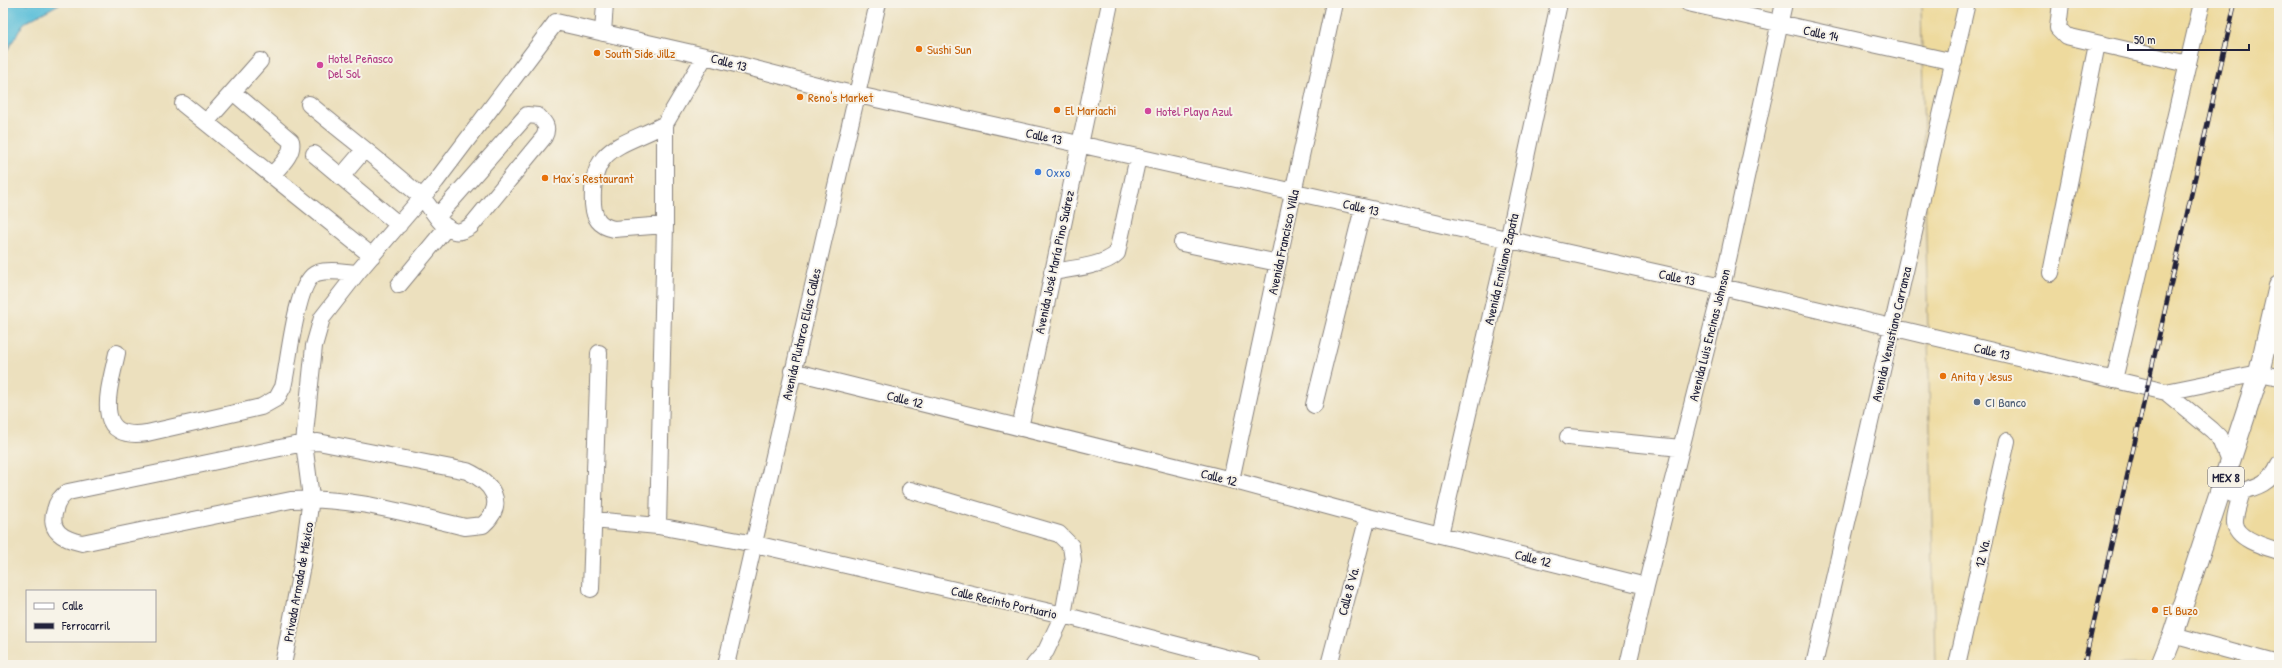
<svg xmlns="http://www.w3.org/2000/svg" width="2282" height="668" viewBox="0 0 2282 668" font-family="'Patrick Hand',sans-serif">
<style>
.sand{fill:#eeda9e;stroke:#887e6c}
.water{fill:#5bbfd9;stroke:#3e708a}
.lines{fill:none;stroke-linecap:round;stroke-linejoin:round}
.minor-casing{stroke:#87817c;stroke-width:18}
.major-casing{stroke:#87817c;stroke-width:22}
.minor{stroke:#fff;stroke-width:16}
.major{stroke:#fff;stroke-width:20}
.rail-casing{stroke:#22223b;stroke-width:4.5}
.rail{stroke:#f7f3e8;stroke-width:3;stroke-dasharray:9;stroke-linecap:butt}
.food-dot{fill:#e8710a;stroke:#f7f3e8;stroke-width:1.5}
.hotel-dot{fill:#d1479c;stroke:#f7f3e8;stroke-width:1.5}
.shop-dot{fill:#3f7fe0;stroke:#f7f3e8;stroke-width:1.5}
.service-dot{fill:#5c6f8a;stroke:#f7f3e8;stroke-width:1.5}
.labels{text-anchor:middle;dominant-baseline:central;stroke-width:4;stroke-linejoin:round;paint-order:stroke}
.shield{fill:#f7f3e8;stroke:#62616f;stroke-width:1}
.shield-label{font-size:12px;font-weight:bold;fill:#22223b}
.street-label{font-size:13px;fill:#22223b;stroke:#f7f3e8}
.food-label{font-size:13px;fill:#c56008;stroke:#f7f3e8;text-anchor:start}
.hotel-label{font-size:13px;fill:#b23c85;stroke:#f7f3e8;text-anchor:start}
.shop-label{font-size:13px;fill:#366cbe;stroke:#f7f3e8;text-anchor:start}
.service-label{font-size:13px;fill:#4e5e75;stroke:#f7f3e8;text-anchor:start}
</style>
<rect width="100%" height="100%" fill="#f7f3e8"/>
<filter id="ink" filterUnits="userSpaceOnUse"><feTurbulence type="fractalNoise" baseFrequency=".025" numOctaves="2"/><feDisplacementMap in="SourceGraphic" scale="8" xChannelSelector="R" yChannelSelector="G"/><feConvolveMatrix kernelMatrix="1 2 1 2 8 2 1 2 1" color-interpolation-filters="sRGB"/></filter>
<filter id="wash" filterUnits="userSpaceOnUse"><feTurbulence type="fractalNoise" baseFrequency=".012" numOctaves="4" result="noise"/><feDisplacementMap in="SourceGraphic" scale="16" xChannelSelector="R" yChannelSelector="G"/><feGaussianBlur stdDeviation="0.9" result="paint"/><feColorMatrix in="noise" values="0 0 0 0 0 0 0 0 0 0 0 0 0 0 0 0 0 1.4 0 .05"/><feComposite in="paint" operator="in"/></filter>
<g filter="url(#wash)">
<rect width="100%" height="100%" fill="#ece0be"/>
<path class="sand" d="M 1921,3 L 2279,3 L 2279,665 L 1935,665 Z"/>
<path class="water" d="M 3,3 L 61,3 L 24,23 L 3,57 Z"/>
</g>
<g filter="url(#ink)">
<g class="lines">
<g class="minor-casing">
<path id="minor" d="M 1688,3 L 1954,62
M 2061,3 L 2058,28 L 2066,36 L 2188,64
M 603,33 L 605,3
M 233,92 L 291,141 C 294,154 280,166 272,175
M 183,104 L 372,256
M 309,104 C 346,135 384,164 420,196 C 431,205 439,227 454,231 C 460,233 466,229 471,226 L 544,137 C 549,127 545,123 538,116 L 527,115 L 438,216
M 206,122 L 260,61
M 665,124 C 622,147 590,145 593,204 C 594,218 599,226 614,229 L 665,225
M 314,154 L 399,225
M 341,177 L 364,150
M 1182,243 L 1278,263
M 1052,272 C 1070,269 1105,266 1117,253 L 1138,157
M 2051,273 L 2097,44
M 399,285 L 447,227
M 117,353 C 110,387 90,442 147,433 L 261,407 L 277,398 L 283,387 C 289,365 295,280 317,273 C 329,269 344,272 357,273
M 792,371 L 1231,480 L 1368,517 L 1646,586
M 2114,380 L 2202,3
M 2166,392 L 2259,373 L 2279,377
M 1314,405 L 1363,208
M 1020,428 L 1110,3
M 1568,437 L 1681,448
M 318,442 L 467,471 C 491,482 508,503 483,525 L 465,527 C 408,514 350,496 291,500 L 82,543 C 63,539 48,531 55,510 C 57,501 61,496 68,492 L 304,443 Z
M 1231,480 L 1334,3
M 910,490 L 1059,534 L 1071,546 L 1073,560 L 1063,615 L 1046,651 L 1034,665
M 2242,491 C 2240,500 2234,514 2235,523 C 2237,540 2266,547 2279,551
M 2232,494 C 2252,488 2270,486 2279,464
M 593,520 L 658,526 L 755,544 L 1063,615 L 1253,665
M 658,526 L 665,225 L 665,124 L 705,56
M 1440,535 L 1508,241 L 1559,3
M 591,589 L 599,353
M 2173,635 L 2279,664
M 283,665 L 302,565 L 311,498 L 304,443 L 314,346 L 322,318 L 357,273 L 436,181 L 556,22 L 705,56 L 840,91 L 1722,287 L 2166,392 L 2212,430 L 2219,437 L 2230,464
M 726,665 L 878,3
M 1329,665 L 1368,517
M 1628,665 L 1646,586 L 1722,287 L 1784,3
M 1814,665 L 1967,3
M 1957,665 L 2007,441"/>
</g>
<g class="major-casing">
<path id="major" d="M 2161,665 L 2173,635 L 2259,373 L 2279,286"/>
</g>
<use href="#minor" class="minor"/>
<use href="#major" class="major"/>
<g class="rail-casing">
<path id="rail" d="M 2084,665 L 2235,3"/>
</g>
<use href="#rail" class="rail"/>
</g>
</g>
<g class="food-dot">
<circle cx="919" cy="49" r="4"/>
<circle cx="597" cy="53" r="4"/>
<circle cx="800" cy="97" r="4"/>
<circle cx="1057" cy="110" r="4"/>
<circle cx="545" cy="178" r="4"/>
<circle cx="1943" cy="376" r="4"/>
<circle cx="2155" cy="610" r="4"/>
</g>
<g class="hotel-dot">
<circle cx="320" cy="65" r="4"/>
<circle cx="1148" cy="111" r="4"/>
</g>
<circle class="shop-dot" cx="1038" cy="172" r="4"/>
<circle class="service-dot" cx="1977" cy="402" r="4"/>
<g class="labels">
<rect class="shield" x="2208" y="467" width="36" height="20" rx="3"/>
<g class="shield-label">
<text x="2226" y="477">MEX 8</text>
</g>
<g class="street-label">
<text transform="translate(1821 33) rotate(12)">Calle 14</text>
<text transform="translate(729 62) rotate(15)">Calle 13</text>
<text transform="translate(1044 136) rotate(12)">Calle 13</text>
<text transform="translate(1361 207) rotate(13)">Calle 13</text>
<text transform="translate(1283 242) rotate(-78)">Avenida Francisco Villa</text>
<text transform="translate(1054 262) rotate(-78)">Avenida José María Pino Suárez</text>
<text transform="translate(1501 269) rotate(-77)">Avenida Emiliano Zapata</text>
<text transform="translate(1677 277) rotate(12)">Calle 13</text>
<text transform="translate(801 334) rotate(-77)">Avenida Plutarco Elías Calles</text>
<text transform="translate(1891 334) rotate(-77)">Avenida Venustiano Carranza</text>
<text transform="translate(1709 335) rotate(-76)">Avenida Luis Encinas Johnson</text>
<text transform="translate(1992 351) rotate(13)">Calle 13</text>
<text transform="translate(905 399) rotate(14)">Calle 12</text>
<text transform="translate(1219 477) rotate(14)">Calle 12</text>
<text transform="translate(1982 553) rotate(-77)">12 Va.</text>
<text transform="translate(1533 558) rotate(14)">Calle 12</text>
<text transform="translate(298 582) rotate(-80)">Privada Armada de México</text>
<text transform="translate(1348 591) rotate(-75)">Calle 8 Va.</text>
<text transform="translate(1004 602) rotate(13)">Calle Recinto Portuario</text>
</g>
<g class="food-label">
<text x="927" y="49">Sushi Sun</text>
<text x="605" y="53">South Side Jillz</text>
<text x="808" y="97">Reno's Market</text>
<text x="1065" y="110">El Mariachi</text>
<text x="553" y="178">Max’s Restaurant</text>
<text x="1951" y="376">Anita y Jesus</text>
<text x="2163" y="610">El Buzo</text>
</g>
<g class="hotel-label">
<text x="328" y="58">Hotel Peñasco<tspan x="328" dy="15">Del Sol</tspan></text>
<text x="1156" y="111">Hotel Playa Azul</text>
</g>
<g class="shop-label">
<text x="1046" y="172">Oxxo</text>
</g>
<g class="service-label">
<text x="1985" y="402">CI Banco</text>
</g>
</g>
<rect width="2282" height="668" fill="none" stroke="#f7f3e8" stroke-width="16"/>
<rect x="26" y="590" width="130" height="52" fill="#f7f3e8" stroke="#a29fa3"/>
<rect x="34" y="603" width="20" height="6" fill="#ffffff" stroke="#a29fa3"/>
<text x="62" y="610" font-size="12" fill="#22223b">Calle</text>
<rect x="34" y="623" width="20" height="6" fill="#22223b" stroke="#a29fa3"/>
<text x="62" y="630" font-size="12" fill="#22223b">Ferrocarril</text>
<path d="M2128 44v6h121v-6" fill="none" stroke="#22223b" stroke-width="2"/>
<text x="2134" y="44" font-size="12" fill="#22223b" stroke="#f7f3e8" stroke-width="3" paint-order="stroke">50 m</text>
</svg>
